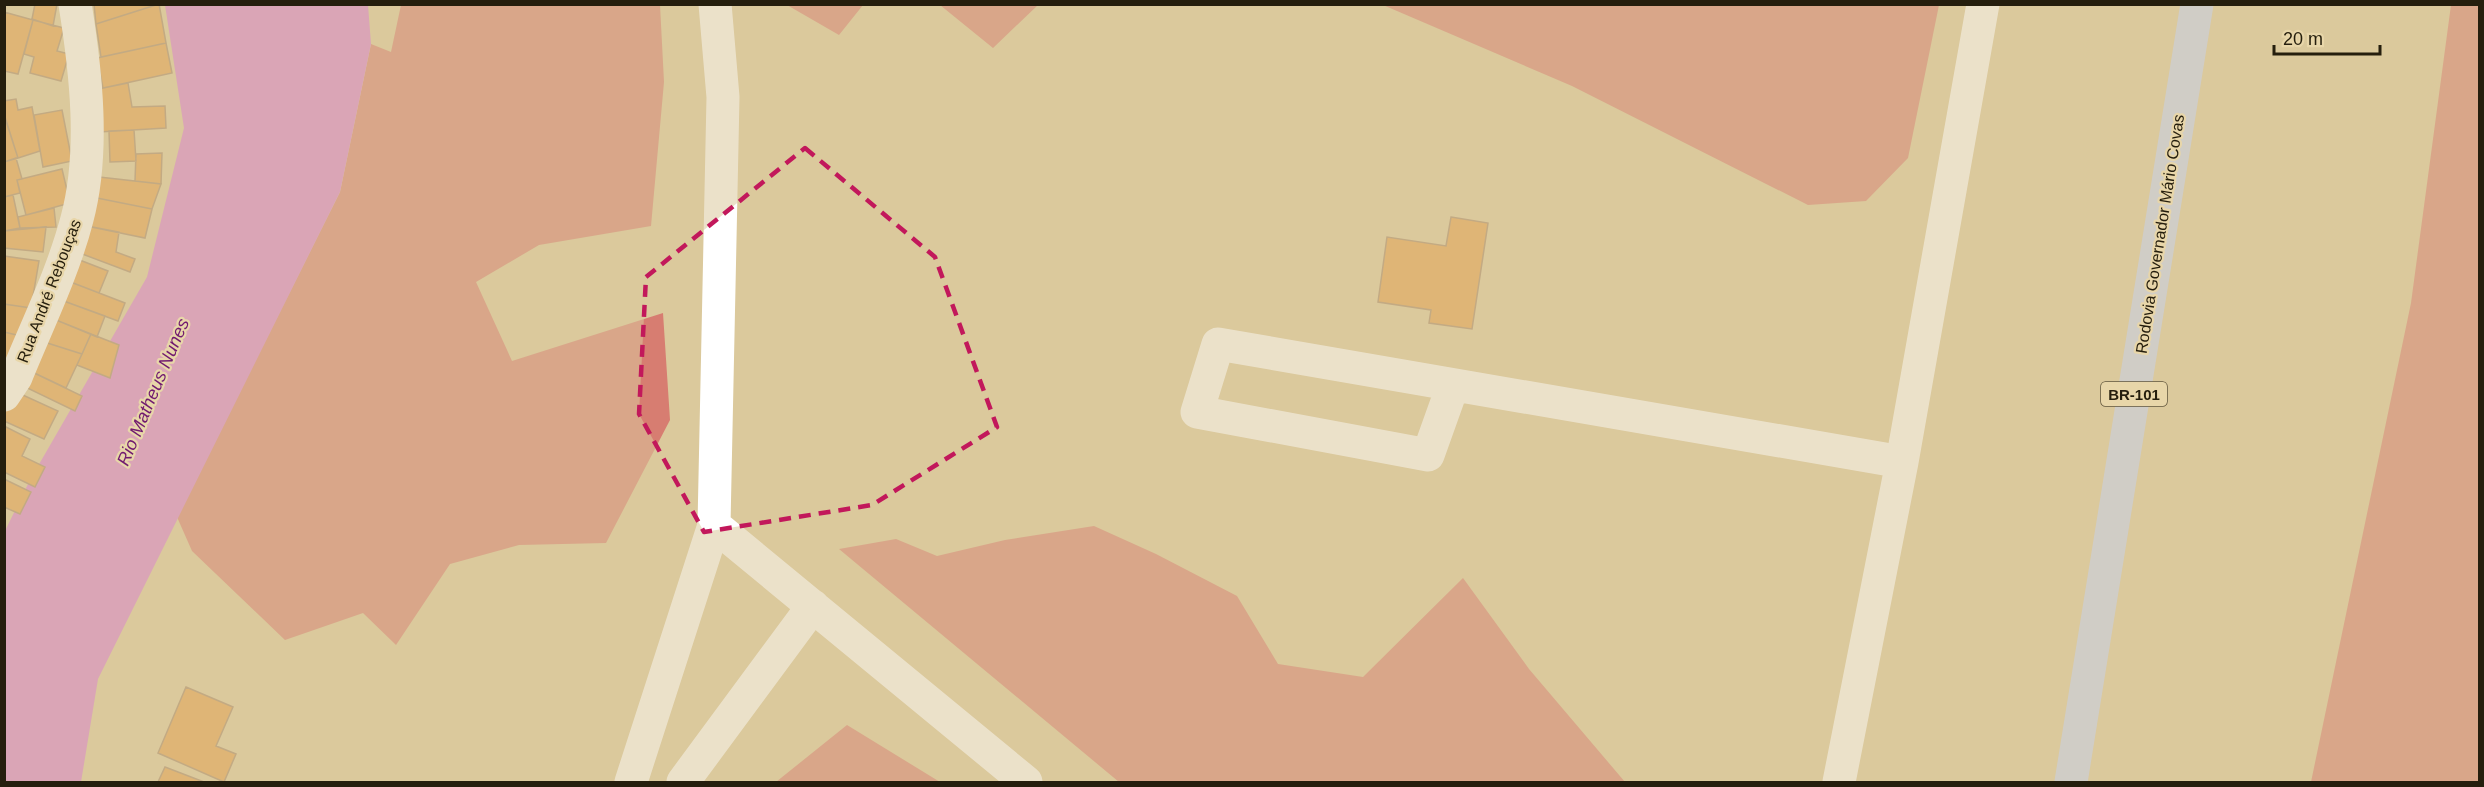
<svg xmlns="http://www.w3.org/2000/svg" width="2484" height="787" viewBox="0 0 2484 787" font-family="Arial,sans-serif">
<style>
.green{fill:#d77d71}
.water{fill:#d97ad6}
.building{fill:#e59e47;stroke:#a68664;stroke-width:1.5}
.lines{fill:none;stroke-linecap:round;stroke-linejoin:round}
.street{stroke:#fff;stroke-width:33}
.highway{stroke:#c4d3f9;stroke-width:33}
.marked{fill:none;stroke:#c2185b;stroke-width:4.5;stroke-dasharray:12 8;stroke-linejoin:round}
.labels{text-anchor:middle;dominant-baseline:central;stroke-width:4.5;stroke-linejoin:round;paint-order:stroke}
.shield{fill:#e8d6a9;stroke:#60553c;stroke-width:1.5}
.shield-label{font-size:15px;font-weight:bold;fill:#251e0d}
.street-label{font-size:16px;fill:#251e0d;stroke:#e8d6a9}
.water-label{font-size:18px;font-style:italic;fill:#711a70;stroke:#e8d6a9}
</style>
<rect width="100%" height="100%" fill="#dbc99c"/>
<path class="green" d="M 401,5 L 660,5 L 664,82 L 651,226 L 539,245 L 476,282 L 512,361 L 663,313 L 670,420 L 606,543 L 519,545 L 450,564 L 396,645 L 363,613 L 285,640 L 192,551 L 177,517 L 340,192 L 371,44 L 391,52 Z
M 787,5 L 863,5 L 839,35 Z
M 940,5 L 1038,5 L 993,48 Z
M 1383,5 L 1939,5 L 1908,158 L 1866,201 L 1808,205 L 1572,86 Z
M 2451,5 L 2480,5 L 2479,782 L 2311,782 L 2411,303 Z
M 1094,526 L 1156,554 L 1237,596 L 1278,664 L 1363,677 L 1463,578 L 1529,669 L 1625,782 L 1119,782 L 839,549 L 896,539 L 937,556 L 1005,540 Z
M 847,725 L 940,782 L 776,782 Z"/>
<path class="water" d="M 165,5 L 368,5 L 371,44 L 340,192 L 98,679 L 81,782 L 5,782 L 4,533 L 30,480 L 147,277 L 184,128 Z"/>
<path class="building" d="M 57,4 L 53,26 L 32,19 L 35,4 Z
M 94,4 L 159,4 L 96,24 Z
M 159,4 L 166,43 L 101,57 L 96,24 Z
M 4,12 L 33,20 L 18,74 L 4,71 Z
M 33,20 L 64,28 L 57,51 L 69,54 L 61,81 L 30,73 L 34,57 L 24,54 Z
M 166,43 L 172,73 L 103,88 L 97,58 Z
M 128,83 L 132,107 L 165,106 L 166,128 L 99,132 L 93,90 Z
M 16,99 L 18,110 L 32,107 L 40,151 L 18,158 L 4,115 L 4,101 Z
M 62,110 L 72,161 L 43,167 L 34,115 Z
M 5,117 L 18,158 L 4,162 L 4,117 Z
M 134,130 L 136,161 L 110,162 L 109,131 Z
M 162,153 L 161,184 L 135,181 L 136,154 Z
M 16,158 L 22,179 L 17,180 L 20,193 L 4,197 L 4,162 Z
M 62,169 L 70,203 L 26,215 L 17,180 Z
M 99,177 L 161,184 L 152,209 L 97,198 Z
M 13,195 L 20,228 L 4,231 L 4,197 Z
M 97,198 L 152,209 L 145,238 L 91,227 Z
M 54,208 L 56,227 L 20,228 L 18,217 Z
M 1451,217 L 1488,223 L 1472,329 L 1429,323 L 1431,310 L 1378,302 L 1387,237 L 1446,246 Z
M 82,225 L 119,232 L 116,252 L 135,259 L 130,272 L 77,252 Z
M 46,227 L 43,252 L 4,248 L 4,231 Z
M 4,256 L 39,261 L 31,308 L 4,304 Z
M 77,259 L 108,271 L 99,293 L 68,281 Z
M 68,281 L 125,303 L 118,321 L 61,300 Z
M 61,300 L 105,316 L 97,337 L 51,318 Z
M 4,304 L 31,308 L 21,336 L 4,332 Z
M 51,318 L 91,334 L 82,354 L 41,341 Z
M 4,332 L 21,336 L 12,360 L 4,357 Z
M 91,334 L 119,345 L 110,378 L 77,365 Z
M 41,341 L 82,354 L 66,388 L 28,370 Z
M 28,370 L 82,396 L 75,411 L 21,385 Z
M 14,391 L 58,411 L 44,439 L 4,421 L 4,411 Z
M 4,426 L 30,439 L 22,456 L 45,467 L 35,487 L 4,472 Z
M 4,479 L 31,492 L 20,514 L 4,507 Z
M 186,687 L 233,707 L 216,746 L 236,754 L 224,782 L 158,753 Z
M 165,767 L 204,782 L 158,782 Z"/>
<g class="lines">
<path class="street" d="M 715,4 L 723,97 L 714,525 L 1026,782
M 1453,385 L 1428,455 L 1197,412 L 1218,344 L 1902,462
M 4,395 L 16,377 C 37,325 63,273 77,219 C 95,152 86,72 75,4
M 631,782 L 714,525
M 683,782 L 813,606
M 1839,782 L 1902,462 L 1983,4"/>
<path class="highway" d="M 2071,782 L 2197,4"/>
</g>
<path d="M0 0H2484V787H0ZM 805,148 L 935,257 L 997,427 L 872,505 L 704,532 L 639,414 L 646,277 Z" fill="#dbc99c" fill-opacity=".55" fill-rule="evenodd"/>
<path class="marked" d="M 805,148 L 935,257 L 997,427 L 872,505 L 704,532 L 639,414 L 646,277 Z"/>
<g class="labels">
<rect class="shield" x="2101" y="382" width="66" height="24" rx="4.5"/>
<g class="shield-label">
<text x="2134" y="394">BR-101</text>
</g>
<g class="street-label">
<text transform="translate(2160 234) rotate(-81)">Rodovia Governador Mário Covas</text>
<text transform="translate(49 291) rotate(-69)">Rua André Rebouças</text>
</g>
<g class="water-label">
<text transform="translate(153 392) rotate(-67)">Rio Matheus Nunes</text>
</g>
</g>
<rect width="2484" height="787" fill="none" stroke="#251e0d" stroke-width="12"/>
<path d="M2274 45v9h106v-9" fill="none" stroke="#251e0d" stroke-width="3"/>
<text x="2283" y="45" font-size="18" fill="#251e0d" stroke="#e8d6a9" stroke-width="4.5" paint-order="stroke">20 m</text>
</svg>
